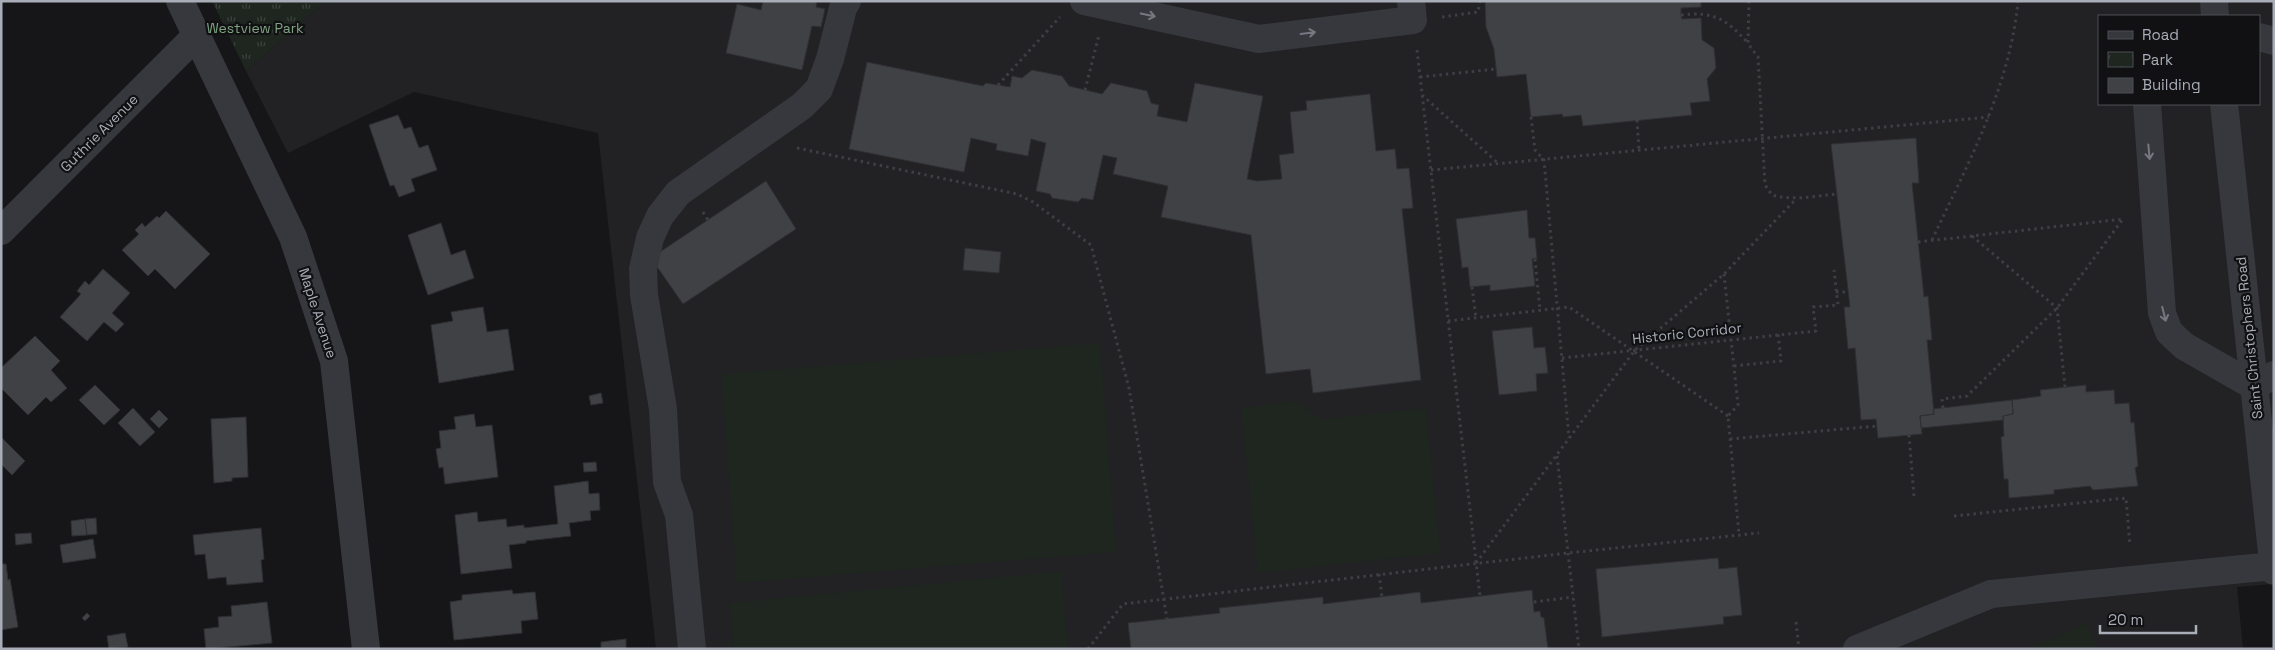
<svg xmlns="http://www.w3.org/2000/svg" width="2275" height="650" viewBox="0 0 2275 650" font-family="'Space Grotesk',sans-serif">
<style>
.built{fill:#222225;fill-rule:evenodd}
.park{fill:url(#park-tufts)}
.pitch{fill:#1e261f}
.building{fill:#404145;stroke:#303034}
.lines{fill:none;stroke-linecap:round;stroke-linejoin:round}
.path{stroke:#3d3f44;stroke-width:3;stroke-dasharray:2.5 4;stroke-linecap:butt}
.minor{stroke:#37383d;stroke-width:28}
.oneway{stroke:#757881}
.labels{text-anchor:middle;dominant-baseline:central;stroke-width:4.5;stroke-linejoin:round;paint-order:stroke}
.park-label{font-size:14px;fill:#7fa381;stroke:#111113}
.street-label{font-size:14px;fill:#a8adb8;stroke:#111113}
</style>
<defs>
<pattern id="park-tufts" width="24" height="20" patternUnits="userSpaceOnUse" patternTransform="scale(1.25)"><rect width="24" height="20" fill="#1e261f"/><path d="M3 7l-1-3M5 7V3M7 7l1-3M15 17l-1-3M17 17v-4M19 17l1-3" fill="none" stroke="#3c433d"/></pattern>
</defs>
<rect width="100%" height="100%" fill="#161618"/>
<path class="built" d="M 326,1 L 2274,1 L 2274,584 L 2237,587 L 2243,649 L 656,649 L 598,133 L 414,92 L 288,153 L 246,71 ZM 2099,16 L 2259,16 L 2259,104 L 2099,104 Z"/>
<path class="park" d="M 212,1 L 326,1 L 246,71 Z"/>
<path class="pitch" d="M 1100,343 L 1116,552 L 737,583 L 721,374 Z
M 1297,401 L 1320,419 L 1426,408 L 1440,553 L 1258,573 L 1241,408 Z
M 1061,571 L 1068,649 L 734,649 L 730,603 Z
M 2086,623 L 2098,649 L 2030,649 Z"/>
<path class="building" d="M 763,1 L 817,1 L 816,7 L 825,9 L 821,27 L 812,26 L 802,70 L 726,53 L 737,4 L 761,10 Z
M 1485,1 L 1701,1 L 1701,7 L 1681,8 L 1681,15 L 1682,19 L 1701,18 L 1702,40 L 1714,48 L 1716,68 L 1707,79 L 1710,101 L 1690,103 L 1692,115 L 1583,126 L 1581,115 L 1563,117 L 1562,114 L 1531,117 L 1526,74 L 1497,77 L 1494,49 L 1486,27 Z
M 867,62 L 983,86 L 986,83 L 1010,87 L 1012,76 L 1022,78 L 1032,70 L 1062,76 L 1069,86 L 1102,94 L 1111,83 L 1147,91 L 1151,103 L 1159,105 L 1157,116 L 1187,122 L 1195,83 L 1263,96 L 1247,179 L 1257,181 L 1282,179 L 1279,155 L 1294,153 L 1290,112 L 1307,110 L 1306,101 L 1370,94 L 1376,151 L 1395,149 L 1397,169 L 1409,168 L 1413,208 L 1402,209 L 1421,380 L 1313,393 L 1310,369 L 1266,374 L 1251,235 L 1161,217 L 1168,186 L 1113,174 L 1117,158 L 1103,155 L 1093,200 L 1082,198 L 1078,202 L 1052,198 L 1050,194 L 1036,191 L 1046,143 L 1031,139 L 1028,156 L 996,150 L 997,144 L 971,138 L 964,172 L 849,149 Z
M 398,115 L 404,129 L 411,127 L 419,148 L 428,145 L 437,170 L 411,179 L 415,191 L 399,197 L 394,185 L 390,186 L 369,125 Z
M 1916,138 L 1919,183 L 1912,183 L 1924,297 L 1928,296 L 1932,340 L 1927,340 L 1934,414 L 1920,416 L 1922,434 L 1878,438 L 1876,419 L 1861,420 L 1855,348 L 1848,349 L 1844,307 L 1850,307 L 1831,144 Z
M 766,181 L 796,229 L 683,304 L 651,258 Z
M 1527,210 L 1529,238 L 1535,238 L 1537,258 L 1532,259 L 1535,286 L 1490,291 L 1490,285 L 1470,287 L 1468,267 L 1462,268 L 1456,219 Z
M 166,211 L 210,254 L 175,289 L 155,269 L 148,276 L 122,250 L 139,234 L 135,230 L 142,223 L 145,227 L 157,216 L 159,218 Z
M 441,223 L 451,255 L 465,250 L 474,278 L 428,295 L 408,235 Z
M 965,248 L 1001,252 L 999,273 L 963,270 Z
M 103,269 L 130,293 L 112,313 L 124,324 L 116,332 L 104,322 L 87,341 L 60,317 L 81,294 L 77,291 L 85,281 L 89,285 Z
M 483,307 L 487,332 L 508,329 L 514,370 L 439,383 L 431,325 L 453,321 L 451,312 Z
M 1532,327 L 1534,348 L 1545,347 L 1548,373 L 1536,374 L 1537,391 L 1499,395 L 1492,331 Z
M 35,336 L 60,361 L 51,370 L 67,388 L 51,402 L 46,397 L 28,415 L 1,388 L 1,368 Z
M 95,385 L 120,410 L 104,425 L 79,400 Z
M 2086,385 L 2086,392 L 2114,390 L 2115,404 L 2129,403 L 2131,423 L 2134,422 L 2138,466 L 2135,468 L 2138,486 L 2093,490 L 2090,486 L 2054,490 L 2054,494 L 2009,498 L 2008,479 L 2004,479 L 2001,437 L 2004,436 L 2003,416 L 2013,414 L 2012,400 L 2041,396 L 2040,390 Z
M 601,393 L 603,403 L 591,405 L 589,396 Z
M 2012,400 L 2013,414 L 2003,416 L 2003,420 L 1921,428 L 1920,416 L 1934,414 L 1933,409 Z
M 133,408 L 155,432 L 140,446 L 118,423 Z
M 159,410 L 168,419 L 159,428 L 150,419 Z
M 474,414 L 476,427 L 492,425 L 498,477 L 445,484 L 443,467 L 439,468 L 436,449 L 441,448 L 439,431 L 456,429 L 454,417 Z
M 246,417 L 248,477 L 232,478 L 232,481 L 214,483 L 211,419 Z
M 1,437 L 25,461 L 12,475 L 1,464 Z
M 596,462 L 597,471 L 584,472 L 583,463 Z
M 588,481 L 589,494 L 599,493 L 600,510 L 590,511 L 591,520 L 569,523 L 571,536 L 526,541 L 526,543 L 509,545 L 512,568 L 461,574 L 455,515 L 477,512 L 478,522 L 506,519 L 507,527 L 524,525 L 524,528 L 558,524 L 554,486 Z
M 96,518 L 97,534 L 87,535 L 85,519 Z
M 85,519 L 87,535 L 72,536 L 71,521 Z
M 261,528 L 264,559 L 261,560 L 263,582 L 227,585 L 226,577 L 208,579 L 205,554 L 195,555 L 193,535 Z
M 31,533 L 32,543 L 16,545 L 15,534 Z
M 93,539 L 96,558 L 63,563 L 60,545 Z
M 1718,558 L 1719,569 L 1737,567 L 1742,615 L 1723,617 L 1724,624 L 1602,637 L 1596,569 Z
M 1,564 L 6,564 L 8,580 L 10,579 L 18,627 L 1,630 Z
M 512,590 L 513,594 L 535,592 L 538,619 L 521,621 L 522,633 L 454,640 L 450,602 L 462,600 L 462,595 Z
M 1532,590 L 1534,612 L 1540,611 L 1541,617 L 1544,618 L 1548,649 L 1131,649 L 1128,623 L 1220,613 L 1219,608 L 1323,597 L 1323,604 L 1420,592 L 1421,603 Z
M 267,602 L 272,643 L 206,649 L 204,629 L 219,627 L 218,617 L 232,616 L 231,606 Z
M 87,613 L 90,616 L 85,621 L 82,618 Z
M 125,633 L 128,647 L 109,649 L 107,636 Z
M 626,639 L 626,649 L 601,649 L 601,642 Z"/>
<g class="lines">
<path class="path" d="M 1749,1 L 1748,44 L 1758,57 L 1765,185 L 1772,195 C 1793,201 1815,196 1836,194
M 1681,15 C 1714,11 1726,19 1748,43
M 1442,17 L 1478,12 L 1480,1
M 1417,50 L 1480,596
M 1420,77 L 1496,69
M 998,85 L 1060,17
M 1085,90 L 1099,35
M 1422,95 L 1499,164
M 1531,117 L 1535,150 L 1544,160 L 1569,438
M 1637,120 L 1639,150
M 797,148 L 1017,194 L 1033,202 L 1091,245 L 1129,388 L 1167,619
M 1431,170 L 1989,117
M 703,212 L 708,220
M 1972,236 L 2057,308 L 2065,387
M 1932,240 C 1968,163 2010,87 2018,1
M 1918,242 L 2124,219
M 1535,259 L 1540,310
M 1724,274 L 1738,405 L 1728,416 L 1739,535
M 1472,287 L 1476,318
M 1836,292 L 1848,292
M 1448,321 L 1569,307 L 1728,416
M 1562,358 L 1816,331 L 1813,307 L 1838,305 L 1834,270
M 1734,366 L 1781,361 L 1778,334
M 1943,408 L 1942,399 L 1967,396 L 2057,308 L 2123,219
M 1909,435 L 1914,496
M 1730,439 L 1877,426
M 1557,456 L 1579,649
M 1954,516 L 2126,498 L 2130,546
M 1476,563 L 1635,350 L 1724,274 L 1796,199
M 1379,574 L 1382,597
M 1534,602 L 1573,597
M 1796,622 L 1799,649
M 1088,649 L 1123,604 L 1568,553 L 1759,533"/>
<path class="minor" d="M 180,1 L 293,237 L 334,361 L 366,649
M 1084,1 L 1259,39 L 1413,20 L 1411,1
M 2214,1 L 2215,16
M 2259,37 L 2274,41
M 2147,104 L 2162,313 L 2169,332 L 2184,346 L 2254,386 L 2274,375
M 2224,104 L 2274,571
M 1,231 L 196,36
M 692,649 L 679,515 L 667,482 L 663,409 L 644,295 L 643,269 L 650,238 L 660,216 L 678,193 L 802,106 L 819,89 L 830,59 L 843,8 L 847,1
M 1857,649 L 1991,594 L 2273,566"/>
</g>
<defs><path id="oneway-shaft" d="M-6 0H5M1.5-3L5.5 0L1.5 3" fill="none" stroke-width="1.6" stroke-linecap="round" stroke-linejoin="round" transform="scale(1.25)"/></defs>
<g class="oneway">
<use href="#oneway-shaft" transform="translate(1148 15) rotate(12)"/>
<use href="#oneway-shaft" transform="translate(1308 33) rotate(-7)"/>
<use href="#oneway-shaft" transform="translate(2149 152) rotate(85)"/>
<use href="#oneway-shaft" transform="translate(2164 314) rotate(76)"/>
</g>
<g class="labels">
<g class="park-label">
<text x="255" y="28">Westview Park</text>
</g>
<g class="street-label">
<text transform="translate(99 133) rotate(-45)">Guthrie Avenue</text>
<text transform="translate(318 313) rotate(72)">Maple Avenue</text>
<text transform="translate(1687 333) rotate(-6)">Historic Corridor</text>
<text transform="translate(2249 338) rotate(-96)">Saint Christophers Road</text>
</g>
</g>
<rect width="2275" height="650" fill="none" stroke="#a8adb8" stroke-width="5"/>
<rect x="2098" y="15" width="162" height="90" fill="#111113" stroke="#4d4f55"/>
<rect x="2108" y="31" width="25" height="8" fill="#37383d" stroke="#4d4f55"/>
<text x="2142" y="40" font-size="15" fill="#a8adb8">Road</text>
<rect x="2108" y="52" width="25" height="15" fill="url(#park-tufts)" stroke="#4d4f55"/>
<text x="2142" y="65" font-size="15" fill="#a8adb8">Park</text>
<rect x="2108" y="78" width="25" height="15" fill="#404145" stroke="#4d4f55"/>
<text x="2142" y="90" font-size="15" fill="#a8adb8">Building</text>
<path d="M2100 625v8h96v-8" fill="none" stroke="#a8adb8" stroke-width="2.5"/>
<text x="2108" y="625" font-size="15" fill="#a8adb8" stroke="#111113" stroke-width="4" paint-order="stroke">20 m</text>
</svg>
